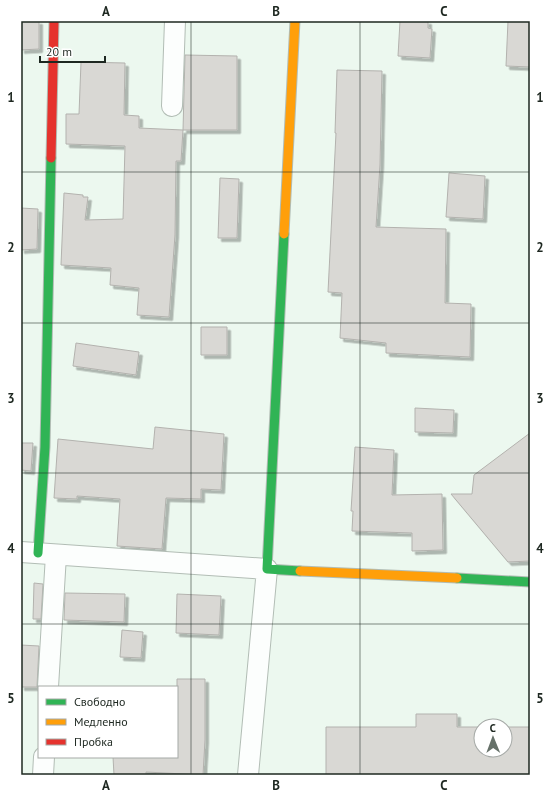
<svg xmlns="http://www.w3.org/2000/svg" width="551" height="796" viewBox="0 0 551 796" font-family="'PT Sans',sans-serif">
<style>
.building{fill:#d9d8d4;stroke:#b3b2ae;filter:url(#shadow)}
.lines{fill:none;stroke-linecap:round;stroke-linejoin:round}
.street-casing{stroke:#b2bdb5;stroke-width:22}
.fast-casing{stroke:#b2bdb5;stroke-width:11}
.slow-casing{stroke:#b2bdb5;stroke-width:11}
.jam-casing{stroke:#b2bdb5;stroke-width:11}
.street{stroke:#fcfefd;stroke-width:20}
.fast{stroke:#30b455;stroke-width:9}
.slow{stroke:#ff9f0a;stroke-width:9}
.jam{stroke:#e5322d;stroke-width:9}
.grid{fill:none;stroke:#1e2821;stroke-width:1;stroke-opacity:0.55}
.neatline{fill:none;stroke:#1e2821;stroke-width:1.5}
.grid-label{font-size:13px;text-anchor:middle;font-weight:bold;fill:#1e2821}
</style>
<defs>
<filter id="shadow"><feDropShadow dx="3.5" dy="3.5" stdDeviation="0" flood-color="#0004"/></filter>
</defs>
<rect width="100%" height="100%" fill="#ecf8ef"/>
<path class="building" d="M 21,21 L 39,21 L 39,49 L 21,50 Z
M 400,21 L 428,21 L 428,28 L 432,29 L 430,58 L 398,56 Z
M 508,21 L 530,21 L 530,67 L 506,66 Z
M 185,55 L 237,56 L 237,130 L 183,130 Z
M 81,62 L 125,63 L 124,115 L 139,116 L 139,128 L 183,130 L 181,161 L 176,161 L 175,235 L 169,317 L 137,315 L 139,288 L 110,285 L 111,268 L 61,265 L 64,193 L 83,195 L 83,197 L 88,197 L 85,220 L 123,219 L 125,146 L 66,144 L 66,114 L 79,114 Z
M 337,70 L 382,71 L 380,165 L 376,227 L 446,229 L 445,303 L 471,304 L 470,357 L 386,353 L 386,343 L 340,338 L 342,293 L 328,292 L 336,133 L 335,133 Z
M 449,173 L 485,176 L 483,219 L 446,217 Z
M 220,178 L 239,179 L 237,238 L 218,238 Z
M 21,208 L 38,209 L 37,249 L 21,250 Z
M 201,327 L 227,327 L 227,355 L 201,355 Z
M 76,343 L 139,352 L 136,375 L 73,366 Z
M 415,408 L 454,410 L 453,433 L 415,432 Z
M 155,427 L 224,434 L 221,490 L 201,489 L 201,499 L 166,498 L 162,549 L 117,546 L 120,499 L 77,496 L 77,499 L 54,498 L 58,439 L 153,449 Z
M 530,433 L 530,561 L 508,562 L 451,494 L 472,494 L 474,475 Z
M 21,443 L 33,443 L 31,471 L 21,470 Z
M 355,447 L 394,450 L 392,495 L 442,494 L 443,550 L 412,551 L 412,533 L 352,531 L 353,511 L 351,511 Z
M 34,583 L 43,584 L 41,619 L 33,619 Z
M 65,593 L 125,594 L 124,622 L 64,620 Z
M 177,594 L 221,596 L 219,635 L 176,633 Z
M 122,630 L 143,632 L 141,658 L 120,657 Z
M 21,645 L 39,646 L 37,687 L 21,687 Z
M 177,679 L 205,679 L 205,740 L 203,775 L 146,772 L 146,775 L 114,775 L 113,757 L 177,757 Z
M 416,714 L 457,714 L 457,727 L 481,727 L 481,750 L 505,750 L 505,727 L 530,727 L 530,775 L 326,775 L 326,727 L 416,727 Z"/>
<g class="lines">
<g class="street-casing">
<path id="street" d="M 172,106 L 175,21
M 21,552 L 267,569 L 248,775
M 48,687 L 56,555
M 43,775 L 44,757"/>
</g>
<g class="fast-casing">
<path id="fast" d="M 284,234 L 267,569 L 300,571
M 38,553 L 45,447 L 51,158
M 457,578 L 530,582"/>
</g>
<g class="slow-casing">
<path id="slow" d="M 284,234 L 295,21
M 300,571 L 457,578"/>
</g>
<g class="jam-casing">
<path id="jam" d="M 51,158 L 54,21"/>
</g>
<use href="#street" class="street"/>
<use href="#fast" class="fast"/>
<use href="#slow" class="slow"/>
<use href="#jam" class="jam"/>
</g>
<path class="grid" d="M 191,21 L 191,775M 360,21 L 360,775M 21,172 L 530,172M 21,323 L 530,323M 21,473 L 530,473M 21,624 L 530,624"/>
<rect width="551" height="796" fill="none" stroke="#ffffff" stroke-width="44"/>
<rect x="38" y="686" width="140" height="72" fill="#ffffff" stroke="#a5a9a6"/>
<rect x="46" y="699" width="20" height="6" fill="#30b455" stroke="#a5a9a6"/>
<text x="74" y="706" font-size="12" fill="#1e2821">Свободно</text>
<rect x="46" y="719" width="20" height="6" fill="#ff9f0a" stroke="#a5a9a6"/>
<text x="74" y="726" font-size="12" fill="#1e2821">Медленно</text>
<rect x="46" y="739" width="20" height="6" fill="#e5322d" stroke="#a5a9a6"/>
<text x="74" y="746" font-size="12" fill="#1e2821">Пробка</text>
<g transform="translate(493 738) rotate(359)"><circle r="19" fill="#ffffff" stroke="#a5a9a6"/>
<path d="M0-3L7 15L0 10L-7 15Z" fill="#667169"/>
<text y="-6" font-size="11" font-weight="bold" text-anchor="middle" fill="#1e2821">С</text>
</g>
<path d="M40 56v6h65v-6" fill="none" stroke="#1e2821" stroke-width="2"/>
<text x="46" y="56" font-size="12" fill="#1e2821" stroke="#ffffff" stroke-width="3" paint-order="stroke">20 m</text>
<rect x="22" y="22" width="507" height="752" class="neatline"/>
<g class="grid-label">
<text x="106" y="16">A</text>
<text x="276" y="16">B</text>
<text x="444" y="16">C</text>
<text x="11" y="102">1</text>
<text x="540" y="102">1</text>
<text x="11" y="252">2</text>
<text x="540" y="252">2</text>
<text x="11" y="403">3</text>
<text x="540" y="403">3</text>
<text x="11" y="553">4</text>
<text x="540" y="553">4</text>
<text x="11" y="703">5</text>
<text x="540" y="703">5</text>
<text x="106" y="790">A</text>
<text x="276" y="790">B</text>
<text x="444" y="790">C</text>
</g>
</svg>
